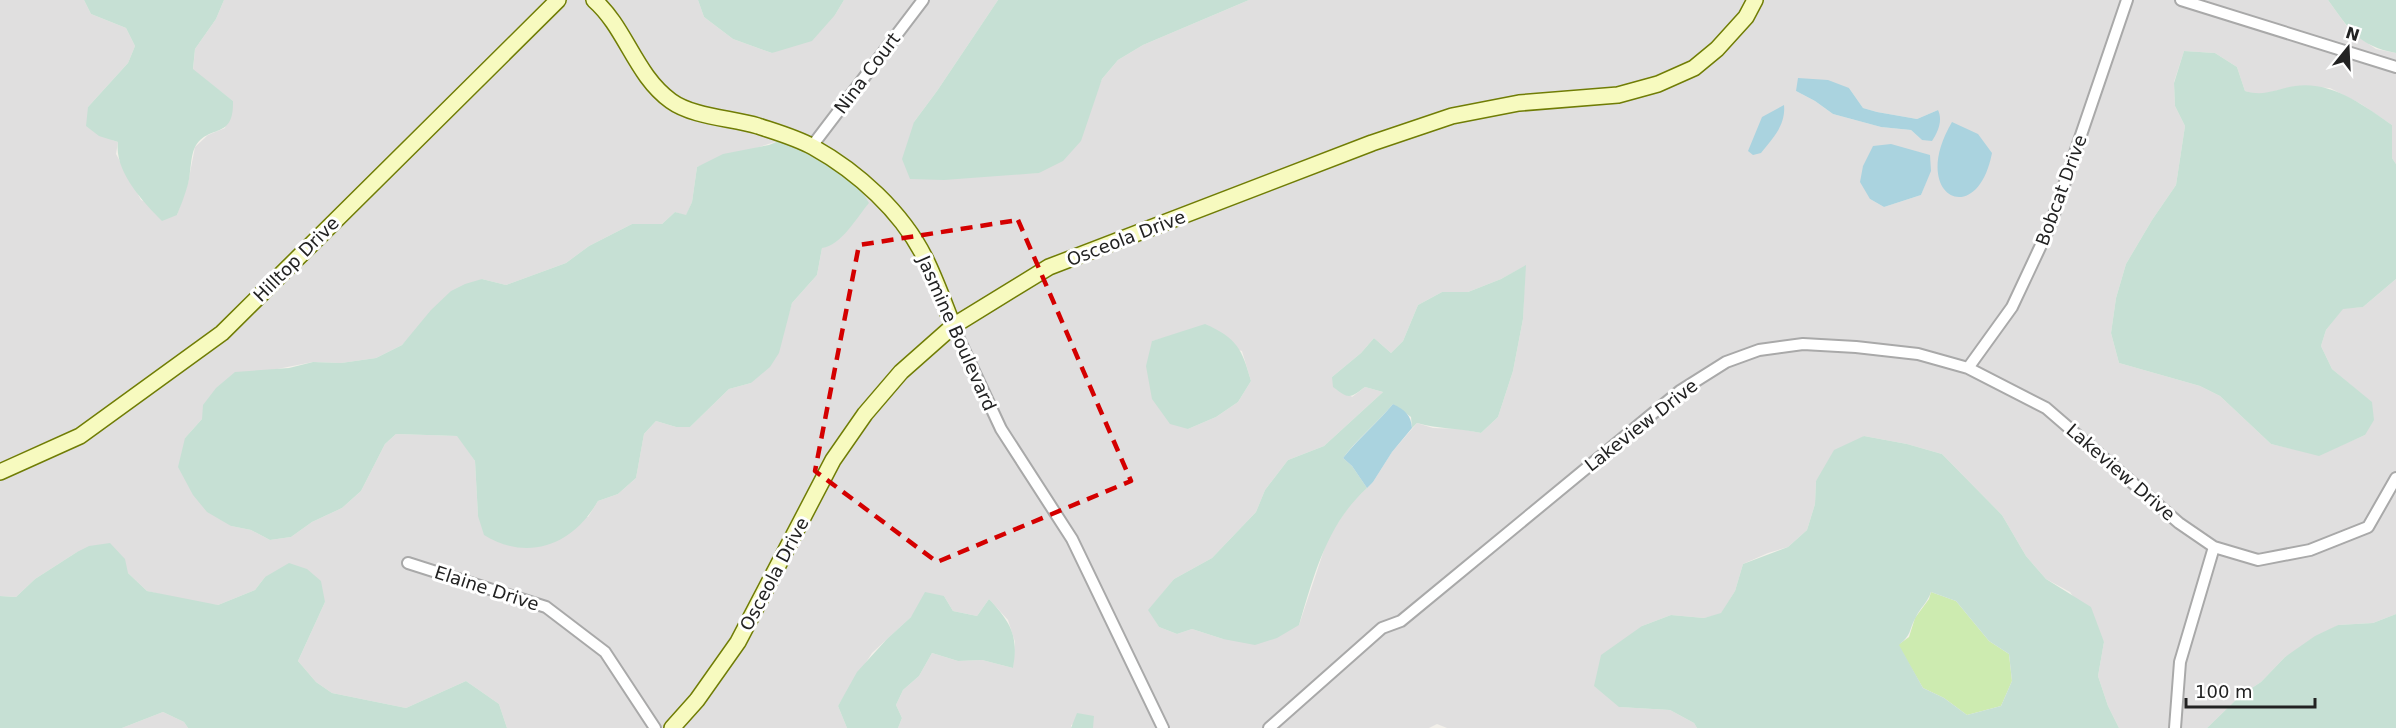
<svg xmlns="http://www.w3.org/2000/svg" width="2396" height="728" viewBox="0 0 2396 728" font-family="'DejaVu Sans',sans-serif">
<style>
.residential{fill:#e0dfdf;fill-rule:evenodd}
.grass{fill:#cdebb0}
.wetland{fill:#c6e0d4;fill-rule:evenodd}
.water{fill:#aad3df}
.lines{fill:none;stroke-linecap:round;stroke-linejoin:round}
.street-casing{stroke:#a9a9a9;stroke-width:14}
.secondary-casing{stroke:#707d05;stroke-width:18}
.street{stroke:#fff;stroke-width:10}
.secondary{stroke:#f7fabf;stroke-width:15}
.marked{fill:none;stroke:#d40000;stroke-width:4.5;stroke-dasharray:12 8;stroke-linejoin:round}
.labels{text-anchor:middle;dominant-baseline:central;stroke-width:6;stroke-linejoin:round;paint-order:stroke}
.street-label{font-size:18px;fill:#222;stroke:#fff}
</style>
<rect width="100%" height="100%" fill="#f2efe9"/>
<path class="residential" d="M 0,0 L 84,0 L 91,14 L 126,28 L 135,46 L 128,63 L 88,107 L 112,140 L 118,142 L 116,154 L 141,200 L 177,215 L 188,183 L 195,147 L 208,135 L 225,128 L 233,101 L 193,70 L 195,49 L 216,19 L 224,0 L 551,0 L 219,329 L 78,431 L 0,467 Z
M 564,0 L 587,0 L 602,14 L 647,85 L 781,140 L 697,167 L 692,202 L 686,216 L 675,212 L 662,224 L 632,224 L 589,246 L 566,263 L 506,285 L 482,279 L 414,332 L 402,345 L 376,358 L 341,363 L 313,362 L 267,371 L 202,419 L 185,438 L 231,526 L 251,530 L 270,540 L 291,537 L 312,522 L 342,508 L 361,491 L 385,444 L 396,434 L 458,436 L 475,461 L 478,516 L 588,517 L 598,501 L 618,494 L 636,478 L 644,434 L 656,421 L 676,427 L 690,427 L 729,389 L 751,383 L 786,322 L 792,303 L 817,275 L 822,248 L 857,184 L 900,228 L 921,260 L 947,325 L 861,412 L 734,640 L 666,728 L 507,728 L 499,704 L 466,681 L 406,708 L 332,693 L 316,682 L 298,661 L 325,602 L 265,577 L 255,590 L 218,605 L 197,603 L 147,591 L 128,573 L 77,552 L 35,579 L 16,597 L 0,596 L 0,477 L 146,395 Z
M 601,0 L 698,0 L 704,17 L 733,39 L 772,53 L 835,15 L 844,0 L 998,0 L 937,91 L 914,122 L 1001,174 L 1039,173 L 1093,101 L 1102,79 L 1118,60 L 1143,45 L 1249,0 L 1750,0 L 1742,14 L 1692,64 L 1657,79 L 1618,90 L 1519,98 L 1048,262 L 955,319 L 929,255 L 841,159 L 675,97 L 654,79 Z
M 1761,0 L 2328,0 L 2351,32 L 2376,49 L 2396,53 L 2396,164 L 2392,158 L 2392,125 L 2361,104 L 2330,88 L 2297,86 L 2258,95 L 2245,91 L 2237,67 L 2215,53 L 2184,51 L 2174,82 L 2175,106 L 2185,126 L 2176,185 L 2152,220 L 2126,264 L 2116,298 L 2111,333 L 2119,363 L 2200,386 L 2220,396 L 2271,444 L 2319,455 L 2365,435 L 2371,402 L 2332,369 L 2321,346 L 2326,330 L 2343,308 L 2363,307 L 2396,279 L 2396,614 L 2373,623 L 2338,625 L 2285,657 L 2261,682 L 2241,695 L 2207,728 L 2119,728 L 2108,706 L 2098,676 L 2104,642 L 2070,592 L 2046,579 L 2026,556 L 2002,515 L 1942,454 L 1907,444 L 1864,436 L 1816,481 L 1815,504 L 1807,530 L 1788,547 L 1768,553 L 1743,564 L 1735,591 L 1721,614 L 1704,618 L 1671,615 L 1642,626 L 1619,707 L 1670,710 L 1694,723 L 1697,728 L 1447,728 L 1437,724 L 1429,728 L 1093,728 L 1093,716 L 1071,725 L 1071,728 L 898,728 L 902,718 L 896,705 L 903,690 L 919,676 L 932,653 L 958,661 L 982,660 L 1013,668 L 1015,642 L 1008,620 L 989,599 L 977,616 L 953,611 L 944,596 L 911,617 L 872,653 L 838,706 L 847,728 L 678,728 L 837,463 L 868,417 L 904,376 L 955,330 L 1051,272 L 1373,148 L 1453,121 L 1696,72 ZM 1849,88 L 1863,108 L 1877,112 L 1917,119 L 1938,110 L 1922,140 L 1911,130 L 1881,127 L 1833,114 L 1815,101 L 1796,91 ZM 1930,171 L 1921,195 L 1884,207 L 1870,199 ZM 1525,266 L 1523,319 L 1513,371 L 1498,417 L 1481,433 L 1461,429 L 1433,428 L 1417,423 L 1392,452 L 1373,482 L 1351,503 L 1328,538 L 1299,625 L 1223,639 L 1192,629 L 1177,634 L 1159,627 L 1149,610 L 1174,579 L 1212,558 L 1256,512 L 1265,490 L 1288,460 L 1324,446 L 1383,392 L 1365,387 L 1352,397 L 1332,377 L 1361,353 L 1374,338 L 1391,353 L 1403,341 L 1418,305 L 1442,292 L 1468,292 L 1501,279 ZM 1178,334 L 1242,351 L 1251,381 L 1238,402 L 1216,417 L 1188,429 L 1152,341 Z
M 163,712 L 184,722 L 188,728 L 122,728 Z"/>
<path class="grass" d="M 1931,592 L 1956,601 L 1989,641 L 2009,654 L 2012,681 L 2001,706 L 1967,715 L 1944,698 L 1923,688 L 1898,645 L 1909,637 L 1915,618 L 1929,599 Z"/>
<path class="wetland" d="M 84,0 L 224,0 L 216,19 L 195,49 L 193,69 L 233,101 C 234,141 209,123 195,147 C 190,157 191,173 188,184 C 185,195 181,205 177,215 L 162,221 C 143,202 114,171 118,142 L 99,136 L 86,126 L 88,107 L 128,63 L 135,46 L 126,28 L 91,14 Z
M 698,0 L 844,0 L 835,15 L 812,41 L 772,53 L 733,39 L 704,17 Z
M 998,0 L 1249,0 L 1143,45 L 1118,60 L 1102,79 L 1081,141 L 1063,161 L 1039,173 L 944,180 L 910,179 L 902,159 L 914,122 L 937,91 Z
M 2328,0 L 2396,0 L 2396,53 C 2358,46 2349,29 2328,0 Z
M 2184,51 L 2215,53 L 2237,67 L 2245,91 C 2265,97 2276,89 2295,86 C 2332,81 2363,105 2392,125 L 2392,158 L 2396,164 L 2396,279 L 2363,307 L 2343,309 L 2326,330 L 2321,346 L 2332,369 L 2372,402 L 2374,420 L 2365,435 L 2319,456 L 2271,444 L 2220,396 L 2200,386 L 2119,363 L 2111,333 L 2116,298 L 2126,264 L 2152,220 L 2176,185 L 2185,126 L 2175,106 L 2174,83 Z
M 781,140 L 810,151 L 857,184 L 869,203 C 857,217 841,246 822,248 L 817,275 L 792,303 L 779,353 L 770,367 L 751,383 L 729,389 L 690,427 L 676,427 L 656,421 L 644,434 L 636,478 L 618,494 L 598,501 C 573,545 528,562 484,535 L 478,516 L 475,461 L 457,436 L 396,434 L 385,444 L 361,491 L 342,508 L 312,522 L 291,537 L 270,540 L 251,530 L 231,526 L 207,512 L 193,495 L 178,467 L 185,438 L 202,419 L 203,405 L 216,388 L 235,372 L 289,368 L 313,362 L 341,363 L 376,358 L 402,345 L 431,310 L 451,291 L 465,284 L 482,279 L 506,285 L 566,263 L 589,246 L 632,224 L 662,224 L 675,212 L 686,215 L 692,202 L 697,167 L 723,154 L 769,145 Z
M 1526,265 L 1523,319 L 1513,371 L 1498,417 L 1481,433 C 1460,428 1438,429 1417,423 L 1412,428 L 1411,417 L 1393,404 C 1377,423 1358,438 1343,458 L 1352,466 L 1367,488 C 1327,524 1314,575 1299,625 L 1277,638 L 1255,645 L 1223,639 L 1192,629 L 1177,634 L 1159,627 L 1148,610 L 1174,579 L 1212,558 L 1256,512 L 1265,490 L 1288,460 L 1324,446 L 1383,392 L 1365,387 C 1349,399 1349,399 1333,387 L 1332,377 L 1361,353 L 1374,338 L 1391,353 L 1403,341 L 1418,305 L 1442,292 L 1468,292 L 1501,279 Z
M 1205,324 C 1237,338 1242,349 1251,381 L 1238,402 L 1216,417 L 1188,429 L 1170,424 L 1152,399 L 1146,366 L 1152,341 Z
M 1864,436 L 1907,444 L 1942,454 L 2002,515 L 2026,556 L 2046,579 L 2091,607 L 2104,642 L 2098,676 L 2108,706 L 2119,728 L 1697,728 L 1694,723 L 1670,710 L 1619,707 L 1594,686 L 1601,655 L 1642,626 L 1671,615 L 1704,618 L 1721,613 L 1735,591 L 1743,564 L 1788,547 L 1807,530 L 1815,504 L 1816,481 L 1834,450 ZM 1931,592 L 1956,601 L 1989,641 L 2009,654 L 2012,681 L 2001,706 L 1967,715 L 1944,698 L 1923,688 L 1899,645 C 1913,633 1908,631 1916,617 C 1920,608 1928,602 1931,592 Z
M 110,543 L 125,559 L 128,573 L 147,591 L 218,605 L 255,590 L 265,577 L 289,563 L 307,569 L 321,581 L 325,602 L 298,661 L 316,682 L 332,693 L 406,708 L 466,681 L 499,704 L 507,728 L 188,728 L 184,722 L 163,712 L 122,728 L 0,728 L 0,596 L 16,597 L 35,579 L 77,552 L 89,546 Z
M 925,592 L 944,596 L 953,611 L 977,616 L 989,599 C 1010,622 1019,635 1013,668 L 982,660 L 958,661 L 932,653 L 919,676 L 903,690 L 896,705 L 902,718 L 898,728 L 847,728 L 838,706 L 857,672 L 887,639 L 911,617 Z
M 2396,614 L 2396,728 L 2207,728 L 2241,695 L 2261,682 L 2285,657 L 2315,636 L 2338,625 L 2373,623 Z
M 1077,713 L 1094,716 L 1093,728 L 1071,728 Z"/>
<path class="water" d="M 1798,78 L 1828,80 L 1849,88 L 1863,108 L 1877,112 L 1917,119 L 1938,110 C 1943,120 1938,132 1932,141 L 1922,140 L 1911,130 L 1881,127 L 1833,114 L 1815,101 L 1796,91 Z
M 1784,105 C 1786,125 1773,138 1761,153 L 1753,155 L 1748,151 L 1762,117 Z
M 1952,122 L 1978,134 L 1992,153 C 1977,231 1908,196 1952,122 Z
M 1891,144 L 1930,155 L 1931,171 L 1921,195 L 1884,207 L 1870,199 L 1860,182 L 1863,166 L 1873,146 Z
M 1393,404 C 1405,410 1411,415 1412,428 L 1392,452 L 1373,482 L 1367,488 L 1352,466 L 1343,458 C 1359,438 1377,423 1393,404 Z"/>
<g class="lines">
<g class="street-casing">
<path id="street" d="M 2181,0 L 2396,67
M 812,146 L 923,0
M 953,326 L 1001,429 L 1072,539 L 1163,728
M 1968,368 L 2012,307 L 2050,226 L 2127,0
M 408,563 L 546,607 L 605,652 L 655,728
M 1269,728 L 1382,628 L 1401,621 L 1680,391 L 1726,362 L 1759,350 L 1803,344 L 1856,347 L 1918,354 L 1968,368 L 2046,408 L 2179,523 L 2214,547 L 2258,560 L 2310,550 L 2368,527 L 2396,478
M 2175,728 L 2180,662 L 2214,547"/>
</g>
<g class="secondary-casing">
<path id="secondary" d="M 594,0 C 626,28 635,75 671,101 C 693,117 732,118 758,126 C 776,132 797,138 813,147 C 858,172 902,212 925,258 C 936,280 944,303 953,326
M 0,472 L 80,436 L 222,333 L 558,0
M 672,728 L 697,700 L 738,642 L 833,460 L 865,414 L 901,372 L 953,326 L 1049,267 L 1372,143 L 1452,116 L 1519,103 L 1618,95 L 1658,84 L 1694,68 L 1717,49 L 1746,17 L 1755,0"/>
</g>
<use href="#street" class="street"/>
<use href="#secondary" class="secondary"/>
</g>
<path class="marked" d="M 1018,220 L 1131,481 L 937,562 L 815,471 L 859,245 Z"/>
<g class="labels">
<g class="street-label">
<text transform="translate(867 73) rotate(-53)">Nina Court</text>
<text transform="translate(2061 190) rotate(-70)">Bobcat Drive</text>
<text transform="translate(1126 238) rotate(-21)">Osceola Drive</text>
<text transform="translate(296 259) rotate(-45)">Hilltop Drive</text>
<text transform="translate(957 333) rotate(66)">Jasmine Boulevard</text>
<text transform="translate(1641 425) rotate(-38)">Lakeview Drive</text>
<text transform="translate(2121 472) rotate(41)">Lakeview Drive</text>
<text transform="translate(774 574) rotate(-62)">Osceola Drive</text>
<text transform="translate(487 588) rotate(18)">Elaine Drive</text>
</g>
</g>
<g transform="translate(2348 48) rotate(18)" stroke="#ffffff" stroke-width="4.5" paint-order="stroke">
<path d="M0-4.5L10 22L0 15L-10 22Z" fill="#222222"/>
<text y="-9" font-size="16" font-weight="bold" text-anchor="middle" fill="#222222">N</text>
</g>
<path d="M2186 698v9h129v-9" fill="none" stroke="#222222" stroke-width="3"/>
<text x="2195" y="698" font-size="18" fill="#222222" stroke="#ffffff" stroke-width="4.5" paint-order="stroke">100 m</text>
</svg>
